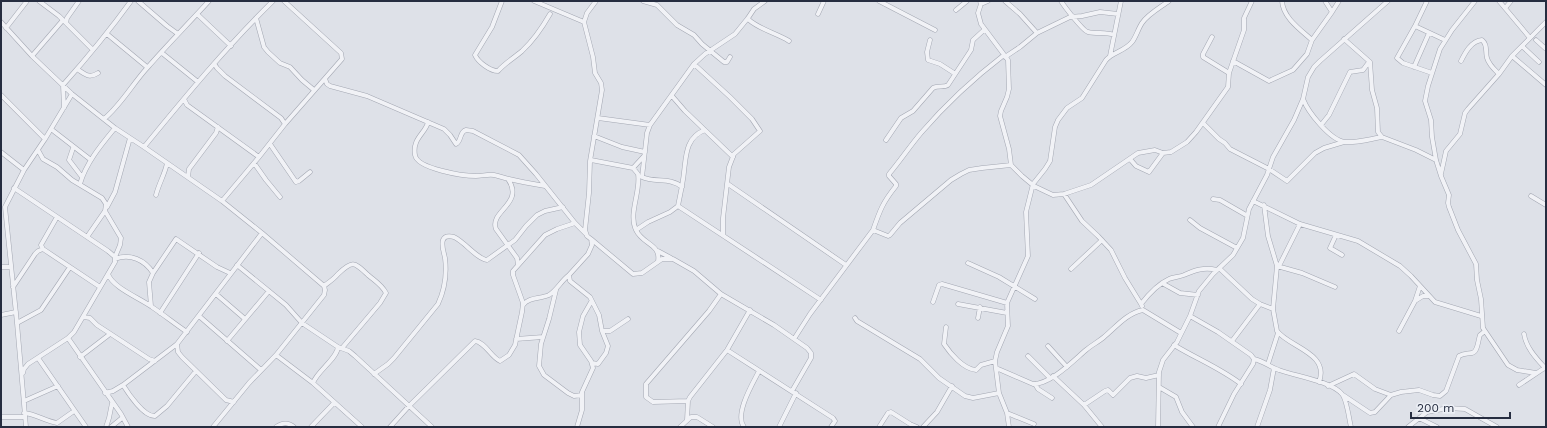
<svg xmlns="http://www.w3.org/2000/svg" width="1547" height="428" viewBox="0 0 1547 428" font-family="'Work Sans',sans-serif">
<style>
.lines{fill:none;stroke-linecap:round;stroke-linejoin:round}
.minor-casing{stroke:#a3a7b2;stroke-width:5}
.minor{stroke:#f1f2f6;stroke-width:4}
</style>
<rect width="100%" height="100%" fill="#dee1e8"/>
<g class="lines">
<g class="minor-casing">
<path id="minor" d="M 39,1 L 59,16 L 92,49
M 138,1 L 167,26 L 178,34
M 502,1 L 492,27 L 475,55 C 478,62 490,71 498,71 C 505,63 514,58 522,51 C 534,40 542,28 550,14
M 534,1 L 584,22
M 643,1 L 657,5 L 677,25 L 694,35 L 702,44 L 724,62 L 727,62 L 730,57
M 879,1 L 935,30
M 980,1 L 981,4 L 978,13 L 981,24 L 1008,60 L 1009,89 L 1007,97 L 1001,111 L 1000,116 L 1009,149 L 1011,165 L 1022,176 L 1034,186 L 1053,195 L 1064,194 L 1091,185 L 1138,153 L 1155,150 L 1163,153 L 1171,152 L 1187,142 L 1196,132 L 1228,87 L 1229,73 L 1244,30 L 1244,18 L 1252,1
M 1005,1 L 1020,14 L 1037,33
M 1061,1 C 1064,6 1083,31 1088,32 C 1097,34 1106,32 1114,35
M 1282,1 C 1283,18 1301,30 1312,40
M 1427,1 L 1415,26 L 1445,40
M 1475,1 L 1452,30 L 1440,49 L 1428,86 L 1425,101 L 1431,120 L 1432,137 L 1436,160 L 1441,176 L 1449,195 L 1448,203 L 1449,207 L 1458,230 L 1476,264 L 1477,280 L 1481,299 L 1483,328 L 1508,365 L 1517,370 L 1536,373
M 1499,1 L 1530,38
M 981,4 L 988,1
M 1506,7 L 1511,1
M 956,10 L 967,1
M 1332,12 L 1339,1
M 197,14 L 231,46
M 818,14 L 824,1
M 256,18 L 264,47 L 268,52 L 280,63 L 290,67 L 302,80 L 314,90
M 748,18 L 749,20 C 761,30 776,33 789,41
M 1,22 L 32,56 L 72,94 L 115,128 L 144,147 L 222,201 L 262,233 L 324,286 L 325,290 L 324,295 L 276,355 L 249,383 L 213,427
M 66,23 L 67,18 L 79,1
M 1415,26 L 1397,58 L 1403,63 L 1432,73
M 6,28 L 27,1
M 107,34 L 147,67
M 1212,37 L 1203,54 L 1203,57 L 1229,73
M 1344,39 L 1370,62 L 1372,90 L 1377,108 L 1378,132 L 1382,137 L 1416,150 L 1436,160
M 930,40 L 927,52 L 928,60 L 940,64 L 954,73
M 1536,40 L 1546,49
M 1522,46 L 1539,62
M 162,53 L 198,82
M 32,56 L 63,20
M 1110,56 L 1121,1
M 1512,56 L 1546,85
M 1005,57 L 1020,47 L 1037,33 L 1070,17 L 1082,16 L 1100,12 L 1118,14
M 1233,61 L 1269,81 L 1293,70 L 1307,54 L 1312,40 L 1332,12 L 1325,1
M 1461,61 C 1465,53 1471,41 1482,40 C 1488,45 1485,51 1487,58 C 1489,65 1495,70 1499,74
M 694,64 L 730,97 L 752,119 L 760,131 L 734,154 L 729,167 L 723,218 L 723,235
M 215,65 L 217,68 L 225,76 L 281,118 L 285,124
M 1414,67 L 1429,33
M 77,69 C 85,74 89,79 98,73
M 325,79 L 327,84 L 330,86 L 367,96 L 444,129 L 450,135 L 456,144 C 462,141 459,132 466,130 L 473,131 L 519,155 L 536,174 L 575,223 L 585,233
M 1,95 L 45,139
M 672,96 L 685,111 L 733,157
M 184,99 L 187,105 L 259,157
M 1303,99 C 1308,112 1330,140 1345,142 C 1357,143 1370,139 1382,137
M 64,108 L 63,85 C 87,58 110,30 131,1
M 598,118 L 650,125 L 694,64 L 705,54 L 735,34 L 748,18 L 754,9 L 765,1
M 104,119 C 122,104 133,83 148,67 C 168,44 189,23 209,1
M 428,122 C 426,133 412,138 415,155 C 417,169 464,176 476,176 C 482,176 488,174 494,175 C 499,176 504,178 509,179 C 521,182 533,184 545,186
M 1203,123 L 1219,139 L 1225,143 L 1230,149 L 1269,169 L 1287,181 L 1315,153 L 1324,148 L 1344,142
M 650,125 L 647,133 L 642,177 C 654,183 671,177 682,187
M 1321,125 L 1329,115 L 1350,72 L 1363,70 L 1369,62
M 51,129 L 91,160
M 705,130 C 686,137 686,155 684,172 C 683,183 680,195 678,206 L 821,300
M 594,136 L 622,147 L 645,152
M 886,140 L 901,118 L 913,111 L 933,88 C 938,85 944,88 948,85 L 971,50 L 973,40 L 984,30
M 270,144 L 296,182 L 299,181 L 310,172
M 144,147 C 185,97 227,46 273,1
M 73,148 L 69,160 L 82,177
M 38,150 L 43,159 L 57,167 L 72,180 L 102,198 L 106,204 L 105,211 L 87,237
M 1,152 L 24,170
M 1130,159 L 1136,166 L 1149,172 L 1163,153
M 591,160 L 633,168 L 638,174 C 641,192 628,213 636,230 C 642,244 661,244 658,261
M 254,163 L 266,180 L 280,197
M 633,168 L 644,156
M 1441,174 L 1446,151 L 1460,134 L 1465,113 L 1468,109 L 1499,74 L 1512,56 L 1546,22
M 188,177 L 189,169 L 216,133 L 218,127
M 508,179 C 525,204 489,211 496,229 L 517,258 L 518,265
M 80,184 C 86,163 101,145 115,128
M 728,184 L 846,265
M 14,188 L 108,251 L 115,257 L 115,262 L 74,332 L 68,338 L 28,364 L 24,369 L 23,373
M 1064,194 L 1082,221 L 1098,236 L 1111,250 L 1125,278 L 1141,304
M 156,195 C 159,183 165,174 167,163
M 1531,196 L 1546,205
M 1213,199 L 1220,200 L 1246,215
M 222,201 L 259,157 L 285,124 L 342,59 L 341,53 L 284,1
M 1253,201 L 1300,224 L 1358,241 L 1400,266 L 1411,276 L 1435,302 L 1481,316
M 1264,205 L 1268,236 L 1277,266 L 1273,309 L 1277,331 C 1289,347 1330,353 1319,382
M 107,207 L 115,192 L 130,138
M 105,211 L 121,238 L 120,245 L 115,257
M 57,217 L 41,245 L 43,249 L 100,287
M 1190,220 L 1200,228 L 1237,248
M 636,230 L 648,222 L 670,212 L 678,206
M 873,230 C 880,210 883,202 896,186 L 896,184 L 889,176 L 889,174 C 900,161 910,146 921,133 C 946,104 974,78 1004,55
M 1336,235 L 1330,248 L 1342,255
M 591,239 L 633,274 L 642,273 L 662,259 L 673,259 L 694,271 L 721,294 L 774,325 L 807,348 L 811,353 L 811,358 L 792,391
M 658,251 L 671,258
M 115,259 C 130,253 145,260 153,273 L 149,282 L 151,306
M 968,263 L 999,277 L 1035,299
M 237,265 L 286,305 L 302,323 L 338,347 L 349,351 L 355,356 L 432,427
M 1277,266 L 1302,273 L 1335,287
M 1279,266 L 1300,224
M 1,267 L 11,267
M 1219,268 L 1252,299 L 1260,304 L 1273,309
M 1071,269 L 1102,240
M 153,273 L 176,239 L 217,267 L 230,273
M 108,274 C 113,288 140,298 152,307 C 164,315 175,324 187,332
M 1162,283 L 1180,293 L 1198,295
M 324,286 C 329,282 334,279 338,274 C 353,260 354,262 368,275 C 375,281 382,285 386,293 L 380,303 L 342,348
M 13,287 L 35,254 L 38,251 L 43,249
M 556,290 L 549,319 L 541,344 L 539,366 L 544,375 L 568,393 L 574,396 L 582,395
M 216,294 L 245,319
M 1415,301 L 1420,286
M 933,302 L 939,285 L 942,284 L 1007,303
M 958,304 L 1007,313
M 523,305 C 529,297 540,299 549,295 C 557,290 561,281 569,275
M 1142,306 L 1141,304 C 1148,295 1158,284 1169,279 C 1173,277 1179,277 1184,275 C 1195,270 1204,267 1217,270
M 160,313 L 199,253
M 1,315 L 16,312
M 199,316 L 261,370
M 1190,316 L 1218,332 L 1251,355 L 1254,359 L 1253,364 L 1234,394 L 1218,427
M 84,317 L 90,318 L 97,325 L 149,359 L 155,361
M 855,318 L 857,321 L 920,359 L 939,378 L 965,396 L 973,398 L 999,393
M 978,318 L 980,307
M 17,323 L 41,310 L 70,267
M 946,327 L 944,344 C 950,353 963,369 976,370 L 981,365 L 995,361
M 602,331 L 610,331 L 628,319
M 1399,331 L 1415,301 L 1423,296 L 1429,296
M 1524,334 C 1526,348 1537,359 1546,369
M 68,338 L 121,414 L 128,427
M 516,339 L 543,337
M 794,339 L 810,314 L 873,230 L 888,236 L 890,235 L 900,223 L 951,180 L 961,174 L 969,170 L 982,168 L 1011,165
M 227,341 L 269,291
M 1232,341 L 1260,304
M 177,344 L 178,352 L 182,357 L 226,400 L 234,402
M 1174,345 C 1197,359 1220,368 1241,384
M 1048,346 L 1067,367
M 727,350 L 833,418 L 835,421 L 831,427
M 276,355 L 313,383 L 362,427
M 1028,356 L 1050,378
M 80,357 L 110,334
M 38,358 L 86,427
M 1254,359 C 1263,361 1270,367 1279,370 C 1295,376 1331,381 1342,394 C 1347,400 1349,419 1351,427
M 592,363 L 598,364 L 606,353 L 608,346 L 602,331 L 599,315 L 590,297 L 570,281 L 569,275 L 588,254 L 592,245 L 591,239 L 587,236 L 585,230 L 589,193 L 590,161 L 602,90 L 601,83 L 595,73 L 593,57 L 584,22 L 587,13 L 596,1
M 1268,364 L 1278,333
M 996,368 L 1033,384 C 1051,384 1073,361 1086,350 C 1092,345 1098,342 1104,337 C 1116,327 1127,313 1143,310 L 1181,333
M 374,374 L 388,364 L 394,358 L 438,304 C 445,289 447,274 445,258 C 444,253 441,245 443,240 C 445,235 450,236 454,237 C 465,242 477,259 487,260 L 515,240 L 526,226 L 537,215 L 545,211 L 563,207
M 1053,376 L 1084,405 L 1102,427
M 313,383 C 317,371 337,359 338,347
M 1035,384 L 1038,389 L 1052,398
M 123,385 C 128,393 144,417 155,416 L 167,406 L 196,371
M 1519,385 L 1546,367
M 1328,386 L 1354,374 L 1375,389 L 1391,395
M 1159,387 L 1176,397 L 1182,412 L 1193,427
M 105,393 L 113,391 L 123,385 L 177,344 L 262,233
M 1343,395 L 1370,413 L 1375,412 L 1391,395 L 1401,392 L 1419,390 L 1433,395 L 1440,396 L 1446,391 L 1459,356 C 1464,353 1467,354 1472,353 C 1478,352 1478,340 1480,335 L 1485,331
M 24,401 L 58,386
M 688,401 L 653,402 L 646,397 L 646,384 L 709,311 L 721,294
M 1084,405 L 1105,391 L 1108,390 L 1113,395 L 1130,378 L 1137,376 L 1146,378 L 1159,375
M 24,413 C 36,414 45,421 57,423 L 74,411
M 1007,413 L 1034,424
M 1,417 L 25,417
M 1419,418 L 1437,427
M 687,420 L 688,401 L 690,397 L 727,350 L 750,310
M 26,427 L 17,323 L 5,207 L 24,170 L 45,139 L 72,94
M 106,427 L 109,418 L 112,403
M 111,427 L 122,418
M 276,427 C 283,422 288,422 294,427
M 311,427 L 334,403
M 390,427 L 409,406 L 475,341 C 485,342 491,357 500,361 L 509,355 L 515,345 L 522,312 L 523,303 L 513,275 L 513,271 L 545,235 L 557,229 L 575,223
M 577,427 L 582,410 L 582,392 L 593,368 L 591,361 L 580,345 L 579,332 L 583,316 L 591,302
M 680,427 L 691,417 L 697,417 L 713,427
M 744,427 C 734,414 753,383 759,371
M 779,427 L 796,393
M 879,427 L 888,413 L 891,412 L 910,424 L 917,427
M 923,427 L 937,412 L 952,386
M 1009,427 L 1007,413 L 999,393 L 995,361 L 997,352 L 1008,326 L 1007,303 L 1028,256 L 1026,212 L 1033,184 L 1045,169 L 1050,161 L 1055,127 L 1058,120 L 1067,108 L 1082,98 L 1106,60 C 1113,52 1125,51 1132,42 C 1136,37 1138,29 1142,23 C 1148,14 1161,7 1169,1
M 1158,427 L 1159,372 L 1163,360 L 1177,342 L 1190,316 L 1199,291 L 1213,274 L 1233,255 L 1243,238 L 1249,209 L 1267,175 L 1273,157 L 1294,120 L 1303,99 L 1308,77 L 1314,67 L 1320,61 L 1388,1
M 1257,427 L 1270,390 L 1274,368
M 1408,427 L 1427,412 L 1448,408 L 1465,409 L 1497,427"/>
</g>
<use href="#minor" class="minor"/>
</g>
<rect width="1547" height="428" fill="none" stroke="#262d40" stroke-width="4"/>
<path d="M1411 412v6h99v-6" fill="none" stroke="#262d40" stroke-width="2"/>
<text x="1417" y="412" font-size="12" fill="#262d40" stroke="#edf0f6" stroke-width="3" paint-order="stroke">200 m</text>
</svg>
